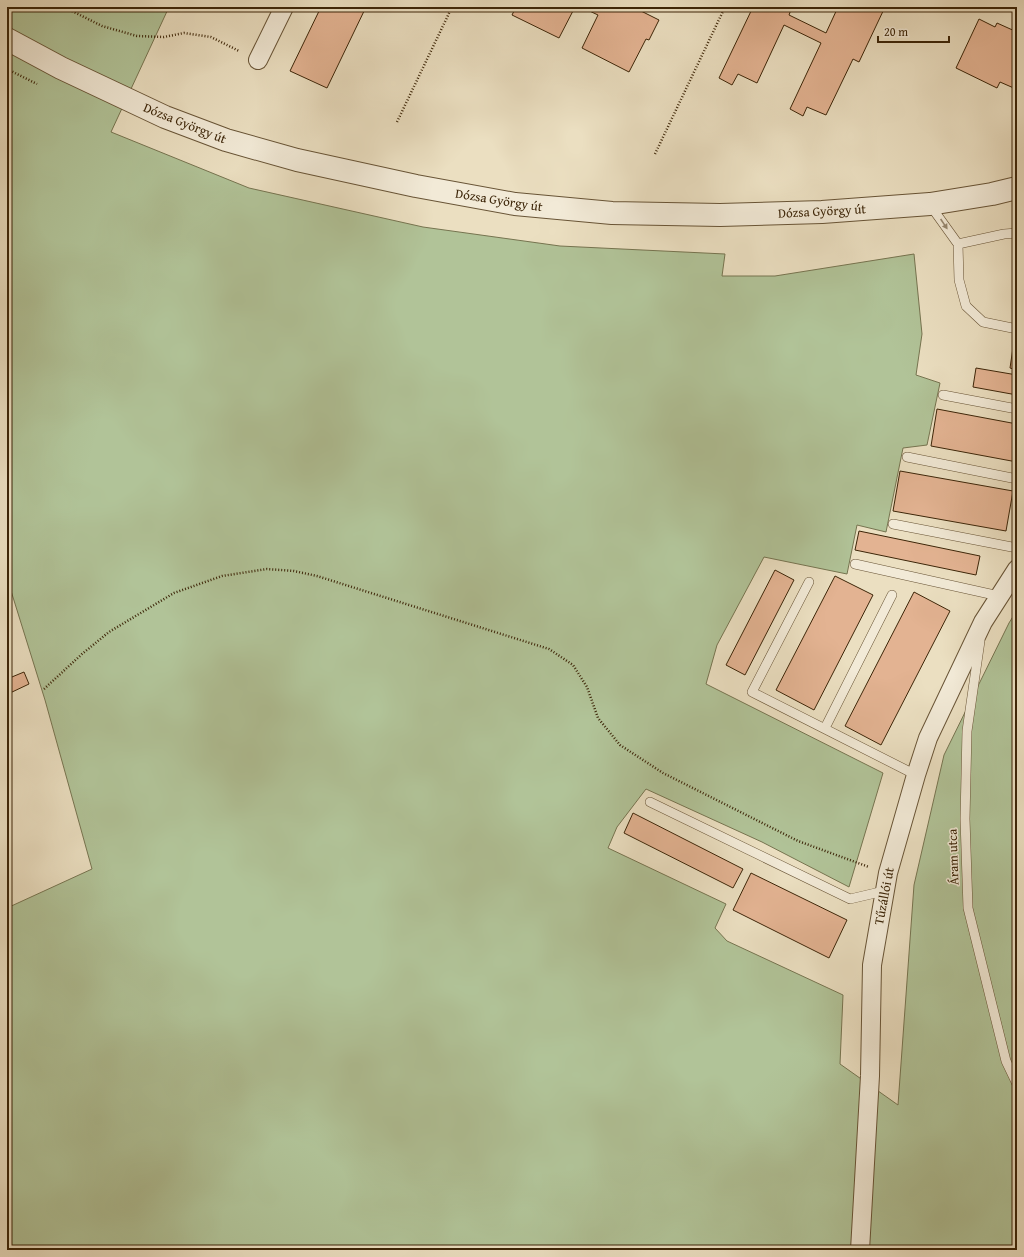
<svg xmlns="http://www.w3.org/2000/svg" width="1024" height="1257" viewBox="0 0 1024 1257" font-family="'Gentium Book Plus',serif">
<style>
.green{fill:#b1c398;stroke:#767450}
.building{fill:#e3b392;stroke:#3c2508}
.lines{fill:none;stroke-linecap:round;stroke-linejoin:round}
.service-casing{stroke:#685436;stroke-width:10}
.minor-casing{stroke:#685436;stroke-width:20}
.tertiary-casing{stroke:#685436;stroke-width:24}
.path{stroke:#3c2508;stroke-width:2.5;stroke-dasharray:1 2;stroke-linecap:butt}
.service{stroke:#f2ead7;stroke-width:9}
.minor{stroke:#f2ead7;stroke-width:18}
.tertiary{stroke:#f2ead7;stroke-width:22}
.oneway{fill:#978870}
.labels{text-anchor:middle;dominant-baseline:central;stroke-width:3;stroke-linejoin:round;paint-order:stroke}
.street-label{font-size:13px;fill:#3c2508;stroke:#f2ead7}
</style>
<rect width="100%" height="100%" fill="#ebdfc1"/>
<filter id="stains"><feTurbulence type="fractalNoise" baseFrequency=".005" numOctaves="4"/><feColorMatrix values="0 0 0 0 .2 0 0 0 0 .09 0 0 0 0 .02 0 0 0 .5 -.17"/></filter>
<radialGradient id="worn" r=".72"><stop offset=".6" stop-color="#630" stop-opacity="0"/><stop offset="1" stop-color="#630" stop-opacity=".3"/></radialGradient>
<path class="green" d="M 7,7 L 169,7 L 111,132 L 249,188 L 423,227 L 560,246 L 725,254 L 722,276 L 775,276 L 914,254 L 922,334 L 916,375 L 940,383 L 927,445 L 903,448 L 886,532 L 857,525 L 847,574 L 764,557 L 717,645 L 706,684 L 883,773 L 849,887 L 762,842 L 646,789 L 617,827 L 608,848 L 726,904 L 715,928 L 727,941 L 843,995 L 840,1064 L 898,1105 L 914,885 L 944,755 L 1009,623 L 1017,610 L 1017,1250 L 7,1250 L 7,908 L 92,869 L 45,700 L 7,578 Z"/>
<path class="building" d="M 321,7 L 366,7 L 327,88 L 290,71 Z
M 516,7 L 575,7 L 559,38 L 512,15 Z
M 581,7 L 633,7 L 659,20 L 649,40 L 646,39 L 629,72 L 582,48 L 598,15 Z
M 753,7 L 792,7 L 789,15 L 826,33 L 838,7 L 885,7 L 859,62 L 853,59 L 826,115 L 807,107 L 803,116 L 790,109 L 821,43 L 784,25 L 757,83 L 738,74 L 732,85 L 719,78 Z
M 979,19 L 995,27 L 997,23 L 1017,32 L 1016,89 L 1000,82 L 997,88 L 956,68 Z
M 1014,341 L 1017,341 L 1017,370 L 1010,368 Z
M 976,368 L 1017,375 L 1017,395 L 973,387 Z
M 937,409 L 1017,424 L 1017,462 L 931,446 Z
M 900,471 L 1013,491 L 1006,531 L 893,511 Z
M 859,531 L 980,556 L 976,575 L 855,550 Z
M 775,570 L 794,580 L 745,675 L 726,665 Z
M 835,576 L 873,595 L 814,710 L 776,690 Z
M 914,592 L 950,611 L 881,745 L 845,726 Z
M 24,672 L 29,684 L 10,693 L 7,686 L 7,679 Z
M 633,813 L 743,869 L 733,888 L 624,833 Z
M 751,873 L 847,920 L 829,958 L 733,910 Z"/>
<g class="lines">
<g class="service-casing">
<path id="service" d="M 930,205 L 958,244 L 959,280 L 966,306 L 983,322 L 1017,329
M 958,244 L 1004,234 L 1017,233
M 943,395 L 1017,409
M 907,457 L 1017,479
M 893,524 L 1017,548
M 855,564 L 999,596
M 809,582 L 752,692 L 916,775
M 980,641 L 967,731 L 965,819 L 968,908 L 1006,1061 L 1017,1084
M 825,728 L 892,595
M 650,802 L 850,899 L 884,891"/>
</g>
<g class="minor-casing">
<path id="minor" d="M 258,60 L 284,7
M 860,1250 L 870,1076 L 872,965 L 888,873 L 916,775 L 928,738 L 983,622 L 1017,569"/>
</g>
<g class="tertiary-casing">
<path id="tertiary" d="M 7,39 L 61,68 L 165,117 L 226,140 L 297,160 L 416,186 L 515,204 L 612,213 L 720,215 L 822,212 L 930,204 L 992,194 L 1017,188"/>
</g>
<path class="path" d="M 64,7 L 102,26 L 137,36 L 164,37 L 184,33 L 211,37 L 239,51
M 7,69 L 37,84
M 397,122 L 452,7
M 655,154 L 725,7
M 44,689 L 82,654 L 109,632 L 174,593 L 222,576 L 267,569 L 294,571 L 317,576 L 549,649 L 573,665 L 587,687 L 598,718 L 620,745 L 663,773 L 798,841 L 869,867"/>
<use href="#service" class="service"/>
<use href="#minor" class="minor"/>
<use href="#tertiary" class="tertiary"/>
</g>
<defs><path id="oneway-solid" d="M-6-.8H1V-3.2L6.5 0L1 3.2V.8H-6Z"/></defs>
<use class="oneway" href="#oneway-solid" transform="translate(944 224) rotate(56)"/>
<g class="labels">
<g class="street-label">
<text transform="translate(185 123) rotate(22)">Dózsa György út</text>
<text transform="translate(499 200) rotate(9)">Dózsa György út</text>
<text transform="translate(822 211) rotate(-3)">Dózsa György út</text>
<text transform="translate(953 857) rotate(-92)">Áram utca</text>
<text transform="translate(884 896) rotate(-79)">Tűzállói út</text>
</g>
</g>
<rect width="1024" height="1257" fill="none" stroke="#ebdfc1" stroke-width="24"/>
<rect x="8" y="8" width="1008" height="1241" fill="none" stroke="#3c2508" stroke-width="2"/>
<rect x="12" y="12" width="1000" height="1233" fill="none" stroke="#3c2508"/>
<path d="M878 36v6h71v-6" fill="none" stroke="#3c2508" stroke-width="2"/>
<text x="884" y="36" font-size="12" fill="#3c2508" stroke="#f2ead7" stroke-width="3" paint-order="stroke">20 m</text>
<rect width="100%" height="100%" filter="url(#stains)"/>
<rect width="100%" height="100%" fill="url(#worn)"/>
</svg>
